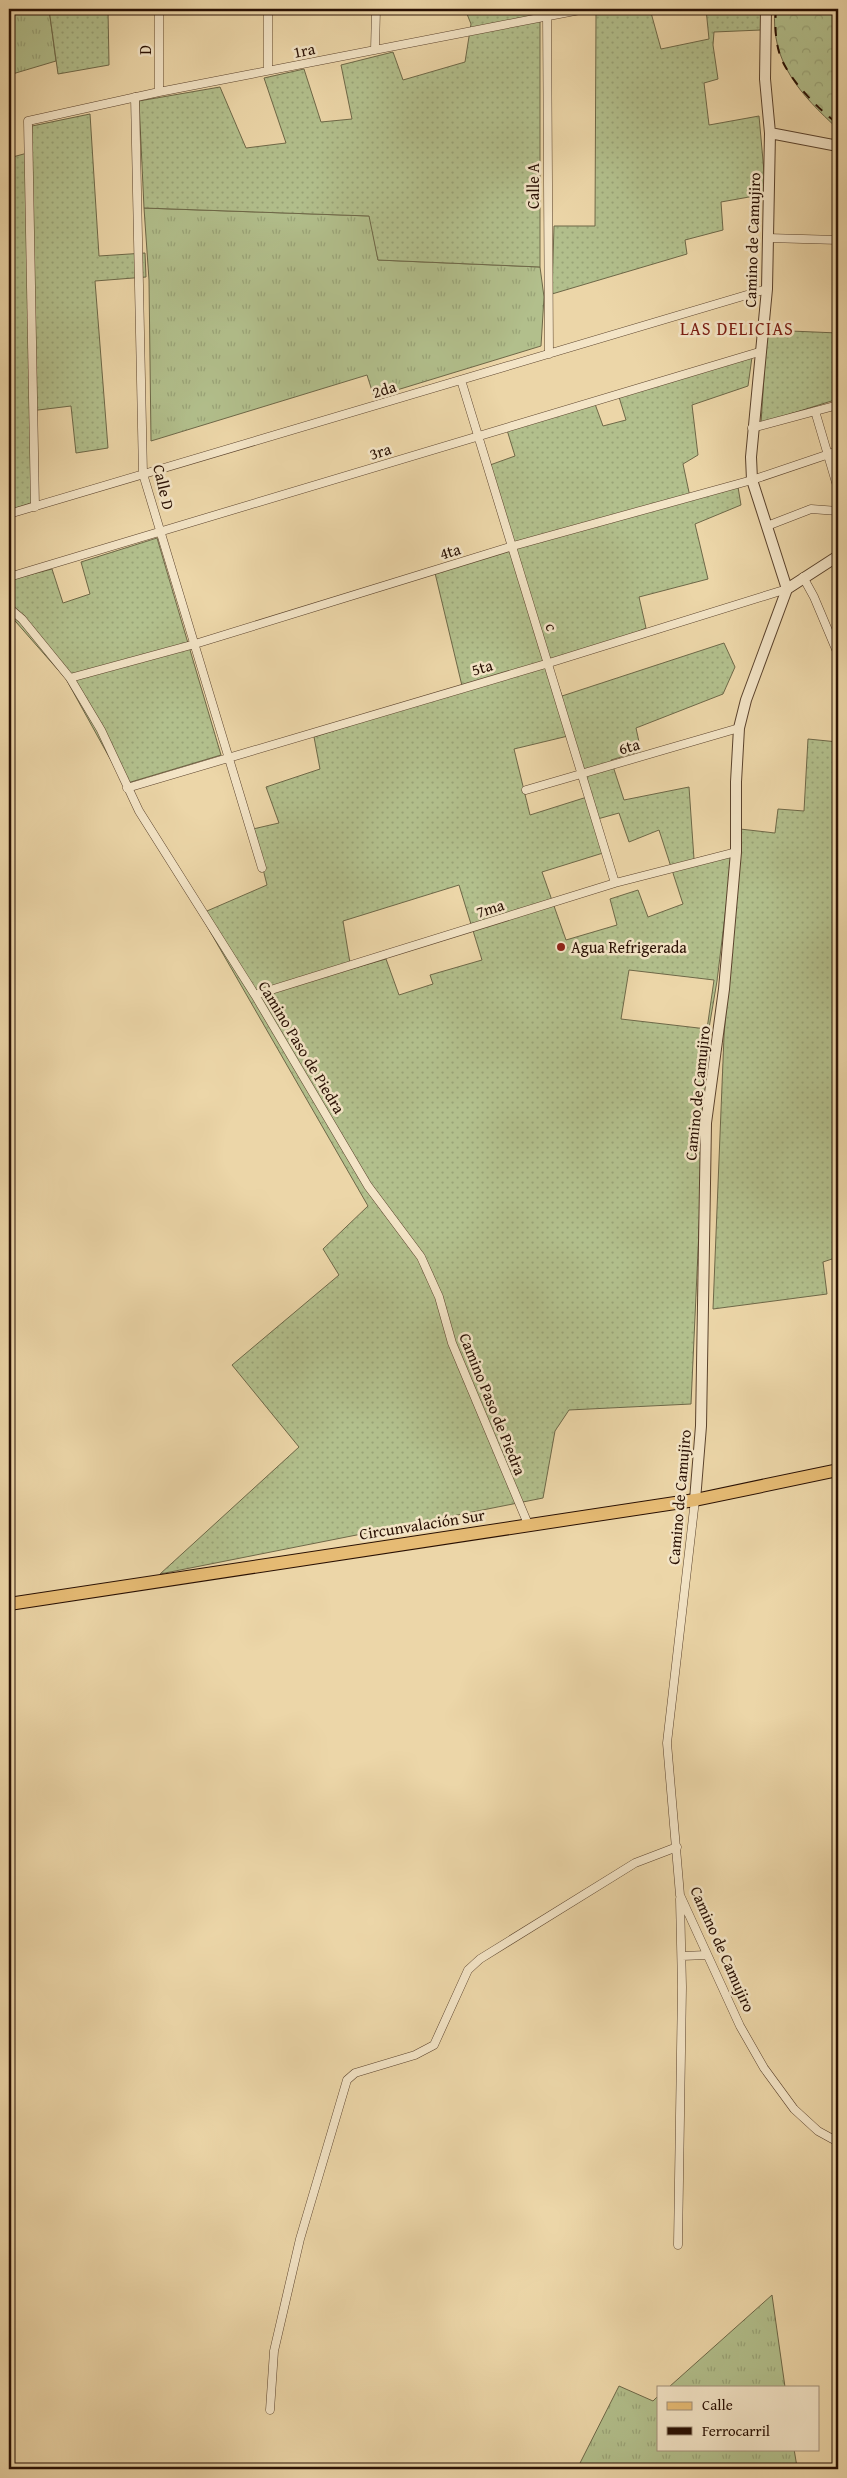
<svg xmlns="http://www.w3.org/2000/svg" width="847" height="2478" viewBox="0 0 847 2478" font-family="'Gentium Book Plus',serif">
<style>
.grass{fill:url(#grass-tufts);stroke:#6e6848}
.forest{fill:url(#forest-crowns);stroke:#6e6848}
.garden{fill:url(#garden-dots);stroke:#6e6848;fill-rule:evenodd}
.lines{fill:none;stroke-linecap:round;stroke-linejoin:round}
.minor-casing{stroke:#5a422c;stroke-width:9}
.tertiary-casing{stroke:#5a422c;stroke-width:12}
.primary-casing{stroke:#291003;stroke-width:14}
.minor{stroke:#f3e4c6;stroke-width:8}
.tertiary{stroke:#f3e4c6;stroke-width:10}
.primary{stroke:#e6bb74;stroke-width:12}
.rail{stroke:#291003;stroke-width:2;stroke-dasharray:9 9;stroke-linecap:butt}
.poi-dot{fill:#8f2418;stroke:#f3e4c6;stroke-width:2}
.labels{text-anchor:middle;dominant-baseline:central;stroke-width:5;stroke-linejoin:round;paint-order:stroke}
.street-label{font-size:16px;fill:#291003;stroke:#f3e4c6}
.poi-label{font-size:16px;fill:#291003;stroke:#f3e4c6;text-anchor:start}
.neighbourhood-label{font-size:18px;letter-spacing:1px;fill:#7a1f14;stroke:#f3e4c6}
</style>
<defs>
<pattern id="grass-tufts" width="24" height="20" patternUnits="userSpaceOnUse" patternTransform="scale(1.25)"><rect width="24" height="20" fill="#b2bf8c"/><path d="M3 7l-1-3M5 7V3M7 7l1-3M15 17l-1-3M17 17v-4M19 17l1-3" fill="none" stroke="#99a377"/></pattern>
<pattern id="forest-crowns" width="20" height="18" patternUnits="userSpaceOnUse" patternTransform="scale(1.25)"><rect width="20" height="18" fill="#b2bf8c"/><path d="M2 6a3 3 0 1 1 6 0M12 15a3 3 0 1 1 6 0" fill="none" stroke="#99a377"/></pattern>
<pattern id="garden-dots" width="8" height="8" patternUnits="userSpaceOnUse" patternTransform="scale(1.25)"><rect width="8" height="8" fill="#b2bf8c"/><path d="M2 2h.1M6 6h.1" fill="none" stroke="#99a377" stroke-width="1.8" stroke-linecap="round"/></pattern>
</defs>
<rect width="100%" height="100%" fill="#ecd6a8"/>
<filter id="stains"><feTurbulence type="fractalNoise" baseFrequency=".004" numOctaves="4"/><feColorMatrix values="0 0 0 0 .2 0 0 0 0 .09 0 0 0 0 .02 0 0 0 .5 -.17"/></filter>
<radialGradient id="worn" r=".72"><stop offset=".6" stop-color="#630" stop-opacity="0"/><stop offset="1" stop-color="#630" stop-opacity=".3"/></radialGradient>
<path class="grass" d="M 9,9 L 49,9 L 56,61 L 9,75 Z
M 144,208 L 370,216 L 378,260 L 540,267 L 544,297 L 541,346 L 374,397 L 367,375 L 151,441 L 149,280 Z
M 772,2295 L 785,2387 L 669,2387 Z
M 619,2386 L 653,2401 L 658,2396 L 658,2449 L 794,2449 L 797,2467 L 829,2469 L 838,2455 L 838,2469 L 577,2469 Z"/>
<path class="forest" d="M 775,9 L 838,9 L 838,129 C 801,95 770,62 775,9 Z"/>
<path class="garden" d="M 49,9 L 108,9 L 109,65 L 58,74 Z
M 465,9 L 540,9 L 540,267 L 378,260 L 369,216 L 144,208 L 139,101 L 220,87 L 246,148 L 286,143 L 264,78 L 304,69 L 321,122 L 352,119 L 341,65 L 393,52 L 403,80 L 465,62 L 471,24 Z
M 612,9 L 650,9 L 661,49 L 709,39 L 706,9 L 761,9 L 761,30 L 714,32 L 713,45 L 718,79 L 704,83 L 709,125 L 759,116 L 766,194 L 721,202 L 723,230 L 685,240 L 687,254 L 552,294 L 554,226 L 595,226 L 596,12 Z
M 90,114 L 99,256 L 145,253 L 146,277 L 95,281 L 108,448 L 76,453 L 71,406 L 30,411 L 37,501 L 9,510 L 9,158 L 31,152 L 32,126 Z
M 767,330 L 838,333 L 838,399 L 761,423 Z
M 752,357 L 748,386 L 692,405 L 698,455 L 683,464 L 690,497 L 738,487 L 741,505 L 695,524 L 708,579 L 639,597 L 646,628 L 621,639 L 549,660 L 562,696 L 724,643 L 735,667 L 723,694 L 636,728 L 641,751 L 611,760 L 624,800 L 689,787 L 694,859 L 733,850 L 717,981 L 708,1034 L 691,1404 L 569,1410 L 555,1431 L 543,1498 L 160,1574 L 299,1447 L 232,1365 L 339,1275 L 323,1249 L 368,1206 L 200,914 L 267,885 L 253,829 L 279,823 L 266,787 L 320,769 L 314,737 L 463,690 L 435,573 L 515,549 L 490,465 L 515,456 L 507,430 L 595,404 L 603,426 L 626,420 L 619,397 ZM 568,736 L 587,797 L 530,815 L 514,749 ZM 619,813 L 629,842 L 659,830 L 683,904 L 648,917 L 638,890 L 610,899 L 617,925 L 566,940 L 542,872 L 603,853 L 594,820 ZM 459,885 L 482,960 L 430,975 L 433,984 L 399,995 L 386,959 L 351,969 L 343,921 ZM 629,970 L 714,980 L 707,1029 L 621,1019 Z
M 157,538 L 221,755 L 124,784 L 66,679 L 9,614 L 9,580 L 52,569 L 63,603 L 90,594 L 81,562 Z
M 808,739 L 838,742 L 838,1257 L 823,1262 L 827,1294 L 713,1309 L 724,1036 L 740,829 L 775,833 L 778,809 L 804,811 Z"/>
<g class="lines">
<g class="minor-casing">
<path id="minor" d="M 159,9 L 159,92
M 547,9 L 549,354
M 375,50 L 376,9
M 268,70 L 268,9
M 135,97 L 143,474 L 262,868
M 768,238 L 838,240
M 461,380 L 615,883
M 815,411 L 838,489
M 752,428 L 838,405
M 35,507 L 28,121 L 159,92 L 585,9
M 9,514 L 767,289
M 767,526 L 811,509 L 838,511
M 9,577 L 759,352
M 803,577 L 814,597 L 838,654
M 9,608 L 22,619 L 70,678 L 101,730 L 139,811 L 255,995 L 368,1186 L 421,1257 L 439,1297 L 452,1343 L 528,1524
M 70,678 L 195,644 L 513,546 L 752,480 L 838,451
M 127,788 L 549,663 L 787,589
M 526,790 L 739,728
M 255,995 L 615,883 L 736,852
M 695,1500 L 667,1743 L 680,1895 L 740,2026 L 764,2068 L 794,2109 L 818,2131 L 838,2142
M 682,1956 L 707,1955
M 678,2245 L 682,1987 L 680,1899
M 270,2410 L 274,2351 L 300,2239 L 347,2080 L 355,2073 L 415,2055 L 434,2045 L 468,1970 L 480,1959 L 635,1863 L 677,1847"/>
</g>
<g class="tertiary-casing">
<path id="tertiary" d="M 770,133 L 838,146
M 787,589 L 838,556
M 695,1500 L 701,1426 L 706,1123 L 724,989 L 736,852 L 736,782 L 739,728 L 746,700 L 787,589 L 752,480 L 751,457 L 767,289 L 770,133 L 765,79 L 766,9"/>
</g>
<g class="primary-casing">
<path id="primary" d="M 9,1604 L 695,1500 L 838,1470"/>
</g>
<use href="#minor" class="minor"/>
<use href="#tertiary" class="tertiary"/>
<use href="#primary" class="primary"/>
<path class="rail" d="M 776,9 C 775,23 775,38 779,52 C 786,77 818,109 838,124"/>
</g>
<circle class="poi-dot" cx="561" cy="947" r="5"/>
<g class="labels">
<g class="street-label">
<text transform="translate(145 50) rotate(-90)">D</text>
<text transform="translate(304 50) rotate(-11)">1ra</text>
<text transform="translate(533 186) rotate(-90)">Calle A</text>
<text transform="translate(752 240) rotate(-88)">Camino de Camujiro</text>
<text transform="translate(384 389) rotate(-17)">2da</text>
<text transform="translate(380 451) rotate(-17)">3ra</text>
<text transform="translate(164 487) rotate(77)">Calle D</text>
<text transform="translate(450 551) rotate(-17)">4ta</text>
<text transform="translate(552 627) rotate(73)">c</text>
<text transform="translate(482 667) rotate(-16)">5ta</text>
<text transform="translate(629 746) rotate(-16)">6ta</text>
<text transform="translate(490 908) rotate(-17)">7ma</text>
<text transform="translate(302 1047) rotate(59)">Camino Paso de Piedra</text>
<text transform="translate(697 1093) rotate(-84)">Camino de Camujiro</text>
<text transform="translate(493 1404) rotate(68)">Camino Paso de Piedra</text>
<text transform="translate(679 1497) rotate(-85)">Camino de Camujiro</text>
<text transform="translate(422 1524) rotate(-9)">Circunvalación Sur</text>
<text transform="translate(723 1949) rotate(66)">Camino de Camujiro</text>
</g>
<g class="poi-label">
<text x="571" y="947">Agua Refrigerada</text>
</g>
<g class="neighbourhood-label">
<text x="737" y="328">LAS DELICIAS</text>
</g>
</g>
<rect width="847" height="2478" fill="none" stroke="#ecd6a8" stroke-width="30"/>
<rect x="10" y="10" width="827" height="2458" fill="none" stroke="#291003" stroke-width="2.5"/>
<rect x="15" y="15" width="817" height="2448" fill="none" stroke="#291003"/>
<rect x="657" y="2386" width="162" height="65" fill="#f3e4c6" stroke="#a28f78"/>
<rect x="667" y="2402" width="25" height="8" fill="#e6bb74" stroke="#a28f78"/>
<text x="702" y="2410" font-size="15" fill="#291003">Calle</text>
<rect x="667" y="2427" width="25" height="8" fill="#291003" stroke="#a28f78"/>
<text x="702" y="2436" font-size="15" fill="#291003">Ferrocarril</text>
<rect width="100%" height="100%" filter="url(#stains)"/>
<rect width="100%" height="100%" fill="url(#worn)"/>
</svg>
